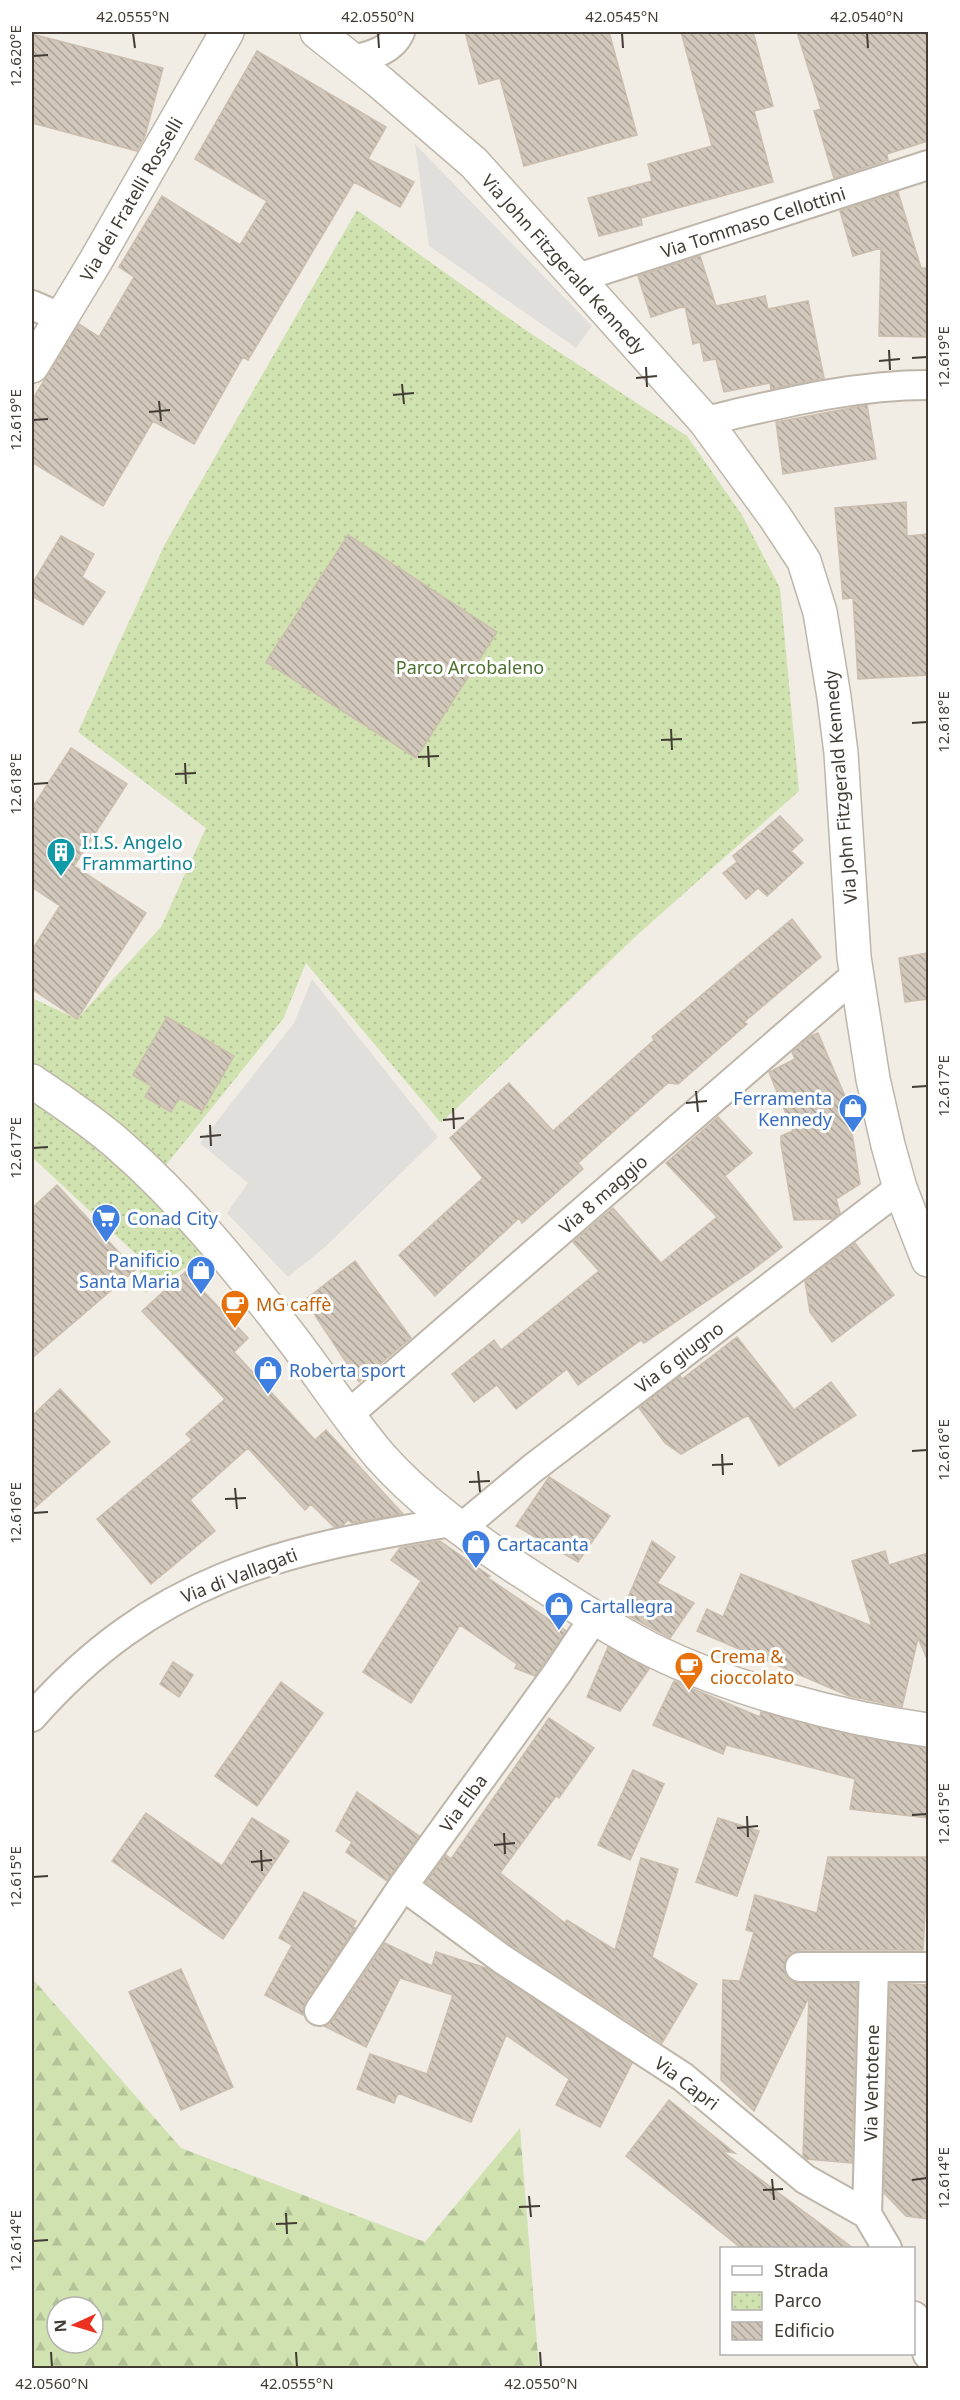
<svg xmlns="http://www.w3.org/2000/svg" width="960" height="2400" viewBox="0 0 960 2400" font-family="'Noto Sans',sans-serif">
<style>
.forest{fill:url(#forest-firs);fill-rule:evenodd}
.park{fill:url(#park-dots)}
.parking{fill:#e1dfdc}
.building{fill:url(#building-back-hatch);stroke:#cbbeae;stroke-width:1.5}
.lines{fill:none;stroke-linecap:round;stroke-linejoin:round}
.minor-casing{stroke:#beb6aa;stroke-width:32}
.tertiary-casing{stroke:#beb6aa;stroke-width:36}
.minor{stroke:#fff;stroke-width:28}
.tertiary{stroke:#fff;stroke-width:33}
.ticks{fill:none;stroke:#423c34;stroke-width:2}
.labels{text-anchor:middle;dominant-baseline:central;stroke-width:6;stroke-linejoin:round;paint-order:stroke}
.street-label{font-size:18px;fill:#423c34;stroke:#fff}
.park-label{font-size:18px;fill:#4b6f2d;stroke:#fff}
.culture-label{font-size:18px;fill:#0d838f;stroke:#fff;text-anchor:start}
.shop-label{font-size:18px;fill:#366cbe;stroke:#fff;text-anchor:start}
.food-label{font-size:18px;fill:#c56008;stroke:#fff;text-anchor:start}
.neatline{fill:none;stroke:#423c34;stroke-width:2}
.ticks-label{font-size:15px;text-anchor:middle;fill:#423c34}
</style>
<defs>
<pattern id="forest-firs" width="22" height="20" patternUnits="userSpaceOnUse" patternTransform="scale(1.5)"><rect width="22" height="20" fill="#cfe2af"/><path d="M5 1l3.5 6h-7zM16 11l3.5 6h-7z" fill="#b3c397"/></pattern>
<pattern id="park-dots" width="8" height="8" patternUnits="userSpaceOnUse" patternTransform="scale(1.5)"><rect width="8" height="8" fill="#cfe2af"/><path d="M2 2h.1M6 6h.1" fill="none" stroke="#b3c397" stroke-width="1.8" stroke-linecap="round"/></pattern>
<pattern id="building-back-hatch" width="6" height="6" patternUnits="userSpaceOnUse" patternTransform="scale(1.5)"><rect width="6" height="6" fill="#d1c7ba"/><path d="M-1 5l2 2M0 0l6 6M5-1l2 2" fill="none" stroke="#aba398"/></pattern>
</defs>
<rect width="100%" height="100%" fill="#f1ece4"/>
<path class="forest" d="M 32,1978 L 181,2148 L 425,2242 L 520,2128 L 539,2368 L 32,2368 ZM 57,2307 L 93,2307 L 93,2343 L 57,2343 Z"/>
<path class="park" d="M 357,210 L 527,331 L 687,436 L 742,515 L 780,588 L 799,791 L 636,936 L 441,1123 L 306,963 L 283,1019 L 162,1170 L 32,1070 L 32,998 L 77,1019 L 161,927 L 206,828 L 78,732 L 165,544 Z
M 32,1098 L 120,1158 L 208,1253 L 145,1293 L 136,1254 L 32,1157 Z"/>
<path class="parking" d="M 415,144 L 592,326 L 576,348 L 429,246 Z
M 312,979 L 438,1137 L 325,1247 L 288,1277 L 227,1213 L 248,1183 L 200,1143 L 294,1023 Z"/>
<path class="building" d="M 465,32 L 609,32 L 637,135 L 524,166 L 500,78 L 479,84 Z
M 681,32 L 753,32 L 773,106 L 754,111 L 773,182 L 641,218 L 642,225 L 599,236 L 588,198 L 652,181 L 648,164 L 712,146 Z
M 797,32 L 928,32 L 928,141 L 887,154 L 888,160 L 834,178 L 814,111 L 821,109 Z
M 32,34 L 163,68 L 145,136 L 137,151 L 32,123 Z
M 257,51 L 386,127 L 368,159 L 414,182 L 400,207 L 354,182 L 248,360 L 243,357 L 194,444 L 153,421 L 103,506 L 32,462 L 32,400 L 79,324 L 99,337 L 134,277 L 119,267 L 162,196 L 240,245 L 267,201 L 195,159 Z
M 898,192 L 921,268 L 928,268 L 928,337 L 879,336 L 881,248 L 853,256 L 840,211 Z
M 700,256 L 716,306 L 765,296 L 768,309 L 808,301 L 824,378 L 771,389 L 770,383 L 724,392 L 716,359 L 704,361 L 700,342 L 693,344 L 685,306 L 651,317 L 638,276 Z
M 867,405 L 876,459 L 783,474 L 776,422 Z
M 906,502 L 907,536 L 928,534 L 928,675 L 858,679 L 853,598 L 843,599 L 835,508 Z
M 348,535 L 497,632 L 416,758 L 266,662 Z
M 61,536 L 94,554 L 82,577 L 105,592 L 83,625 L 32,596 L 32,584 Z
M 71,748 L 127,784 L 74,866 L 146,913 L 77,1019 L 32,989 L 32,950 L 60,906 L 32,887 L 32,808 Z
M 780,816 L 803,840 L 791,851 L 803,863 L 767,896 L 758,888 L 746,899 L 723,873 L 737,862 L 733,856 Z
M 792,919 L 821,957 L 744,1022 L 747,1024 L 678,1084 L 668,1083 L 578,1163 L 583,1169 L 522,1223 L 519,1218 L 435,1296 L 399,1255 L 483,1178 L 450,1138 L 509,1083 L 553,1131 L 654,1040 L 652,1037 Z
M 928,953 L 928,999 L 905,1002 L 899,958 Z
M 167,1017 L 234,1056 L 202,1111 L 179,1098 L 171,1112 L 145,1097 L 151,1086 L 133,1075 Z
M 818,1033 L 847,1101 L 860,1184 L 836,1199 L 840,1213 L 833,1219 L 794,1220 L 781,1144 L 781,1136 L 793,1131 L 769,1072 L 795,1059 L 792,1052 L 811,1036 Z
M 718,1117 L 752,1153 L 725,1176 L 782,1247 L 747,1274 L 644,1343 L 641,1340 L 578,1385 L 567,1369 L 516,1409 L 497,1385 L 474,1402 L 452,1374 L 494,1340 L 501,1350 L 599,1271 L 573,1242 L 613,1208 L 661,1263 L 717,1217 L 666,1163 Z
M 57,1185 L 135,1270 L 32,1358 L 32,1208 Z
M 855,1243 L 894,1295 L 832,1342 L 810,1312 L 805,1281 Z
M 355,1261 L 411,1338 L 359,1382 L 305,1300 Z
M 185,1272 L 248,1338 L 234,1352 L 315,1440 L 326,1430 L 403,1514 L 352,1523 L 348,1520 L 342,1526 L 334,1527 L 311,1504 L 305,1510 L 248,1448 L 190,1500 L 215,1531 L 151,1584 L 97,1519 L 192,1440 L 186,1434 L 225,1399 L 142,1311 Z
M 737,1337 L 794,1410 L 831,1382 L 856,1415 L 779,1466 L 748,1415 L 681,1454 L 665,1443 L 639,1408 L 680,1376 L 682,1379 Z
M 60,1389 L 110,1442 L 32,1510 L 32,1416 Z
M 549,1477 L 610,1516 L 578,1562 L 516,1526 Z
M 440,1541 L 490,1576 L 488,1578 L 566,1631 L 535,1676 L 515,1668 L 517,1664 L 460,1625 L 411,1703 L 363,1672 L 421,1581 L 391,1560 L 400,1548 Z
M 652,1541 L 675,1557 L 657,1583 L 694,1603 L 670,1638 L 622,1612 Z
M 885,1551 L 889,1565 L 928,1553 L 928,1661 L 918,1638 L 902,1707 L 849,1696 L 697,1631 L 707,1609 L 723,1617 L 741,1574 L 872,1626 L 852,1561 Z
M 608,1647 L 649,1669 L 620,1711 L 587,1697 Z
M 173,1662 L 193,1675 L 179,1697 L 160,1684 Z
M 674,1681 L 760,1717 L 761,1712 L 856,1736 L 928,1748 L 928,1818 L 850,1809 L 855,1779 L 726,1745 L 723,1754 L 653,1725 Z
M 281,1682 L 323,1713 L 257,1806 L 215,1776 Z
M 549,1718 L 594,1748 L 559,1798 L 556,1796 L 500,1873 L 565,1923 L 567,1920 L 615,1950 L 641,1858 L 678,1869 L 652,1957 L 697,1984 L 662,2043 L 511,1945 L 426,1882 L 446,1855 L 451,1859 Z
M 633,1770 L 664,1784 L 630,1860 L 598,1845 Z
M 357,1792 L 419,1836 L 387,1881 L 346,1852 L 352,1842 L 336,1831 Z
M 146,1813 L 222,1866 L 252,1818 L 289,1841 L 223,1939 L 112,1861 Z
M 718,1818 L 759,1831 L 737,1896 L 696,1882 Z
M 828,1857 L 928,1857 L 923,1950 L 800,1950 L 791,1953 L 786,1958 L 784,1966 L 786,1976 L 791,1981 L 799,1983 L 857,1983 L 852,2163 L 806,2159 L 803,2156 L 809,1997 L 754,2111 L 721,2080 L 723,1980 L 740,1981 L 754,1932 L 746,1930 L 755,1895 L 817,1913 Z
M 304,1892 L 356,1921 L 353,1927 L 355,1928 L 305,2002 L 303,2015 L 265,1995 L 292,1945 L 279,1938 Z
M 385,1943 L 432,1966 L 436,1952 L 486,1968 L 632,2063 L 600,2127 L 556,2105 L 569,2079 L 506,2035 L 471,2122 L 398,2093 L 394,2103 L 357,2089 L 370,2054 L 427,2074 L 453,1995 L 400,1978 L 366,2047 L 324,2026 L 333,2020 Z
M 181,1969 L 233,2087 L 181,2110 L 129,1992 Z
M 890,1983 L 928,1985 L 928,2219 L 906,2216 L 884,2193 Z
M 669,2100 L 735,2153 L 722,2151 L 853,2248 L 741,2248 L 626,2156 Z"/>
<g class="lines">
<g class="minor-casing">
<path id="minor" d="M 354,60 C 373,55 392,50 400,32
M 578,278 L 928,165
M 32,305 L 62,318
M 705,421 C 779,404 852,385 928,385
M 349,1414 L 857,974
M 460,1529 L 533,1468 L 900,1188
M 594,1618 L 558,1672 L 403,1886 L 502,1959 L 683,2077 L 805,2179 L 867,2214
M 32,1717 C 154,1579 277,1550 452,1522
M 800,1967 L 874,1967
M 319,2011 L 403,1886
M 887,2248 L 867,2214 L 874,1967 L 928,1967
M 914,2316 L 928,2355"/>
</g>
<g class="tertiary-casing">
<path id="tertiary" d="M 317,32 L 380,82 L 474,163 L 705,421 L 775,517 L 804,561 L 820,612 L 834,697 L 841,753 L 854,957 L 873,1079 L 888,1145 L 900,1188 L 928,1260
M 32,366 L 95,262 L 227,32
M 32,1081 C 61,1101 92,1121 119,1145 C 182,1200 236,1266 287,1332 C 319,1373 347,1417 380,1456 C 420,1501 468,1535 517,1568 C 562,1597 606,1627 654,1651 C 734,1690 841,1718 928,1730"/>
</g>
<use href="#minor" class="minor"/>
<use href="#tertiary" class="tertiary"/>
</g>
<path class="ticks" d="M 133,33 L 135,48M 378,33 L 379,48M 622,33 L 623,48M 867,33 L 868,48M 33,56 L 48,55M 889,350 L 890,370M 912,358 L 927,357M 879,361 L 900,359M 646,367 L 647,387M 636,378 L 657,376M 402,384 L 404,404M 393,395 L 414,393M 159,401 L 161,421M 149,412 L 170,410M 33,420 L 48,419M 912,723 L 927,722M 671,729 L 672,750M 661,740 L 682,739M 428,746 L 429,767M 418,757 L 439,756M 185,763 L 186,784M 175,774 L 196,773M 33,784 L 48,783M 912,1087 L 927,1086M 696,1091 L 698,1112M 686,1103 L 707,1101M 453,1108 L 454,1129M 443,1120 L 464,1118M 210,1125 L 211,1146M 200,1137 L 221,1135M 33,1148 L 48,1147M 912,1451 L 927,1450M 722,1454 L 723,1475M 712,1465 L 733,1464M 478,1471 L 480,1492M 469,1482 L 490,1481M 235,1488 L 237,1509M 225,1499 L 246,1498M 33,1513 L 48,1512M 912,1815 L 927,1814M 747,1816 L 748,1837M 737,1828 L 758,1826M 504,1833 L 505,1854M 494,1845 L 515,1843M 261,1850 L 262,1871M 251,1862 L 272,1860M 33,1877 L 48,1876M 772,2179 L 774,2200M 912,2180 L 927,2178M 763,2190 L 783,2189M 529,2196 L 531,2217M 519,2207 L 540,2206M 286,2213 L 287,2234M 276,2224 L 297,2223M 33,2241 L 48,2240M 51,2352 L 52,2367M 296,2352 L 297,2367M 540,2352 L 541,2367"/>
<defs>
<g id="building-pin" transform="scale(1.5)"><path d="M0 17L-7.5 6A9.5 9.5 0 1 1 7.5 6Z" fill="#0f9aa8" stroke="#fff"/><path d="M-4-6H4V6H1V3H-1V6H-4ZM-2.5-4.3h1.7v1.8h-1.7ZM.8-4.3h1.7v1.8H.8ZM-2.5-1h1.7V.8h-1.7ZM.8-1h1.7V.8H.8Z" fill="#fff"/></g>
<g id="shop-pin" transform="scale(1.5)"><path d="M0 17L-7.5 6A9.5 9.5 0 1 1 7.5 6Z" fill="#3f7fe0" stroke="#fff"/><path d="M-5-2.5h2.3a2.7 3.5 0 0 1 5.4 0H5L5.5 6h-11ZM-1.5-2.5h3a1.5 2.3 0 0 0-3 0Z" fill="#fff"/></g>
<g id="supermarket-pin" transform="scale(1.5)"><path d="M0 17L-7.5 6A9.5 9.5 0 1 1 7.5 6Z" fill="#3f7fe0" stroke="#fff"/><path d="M-6-5.5h2.5l.6 2H6L4.5 2H-2.5L-4.4-4H-6ZM-1.5 3.2a1.3 1.3 0 1 0 .1 0ZM3 3.2a1.3 1.3 0 1 0 .1 0Z" fill="#fff"/></g>
<g id="cafe-pin" transform="scale(1.5)"><path d="M0 17L-7.5 6A9.5 9.5 0 1 1 7.5 6Z" fill="#e8710a" stroke="#fff"/><path d="M-5.5-4.5H6V0H3Q3 3.5 0 3.5H-2.5Q-5.5 3.5-5.5 0ZM3-3.2v2h1.7v-2ZM-6 4.5H4V6H-6Z" fill="#fff"/></g>
</defs>
<g fill-rule="evenodd">
<use href="#building-pin" x="61" y="852"/>
<use href="#shop-pin" x="853" y="1108"/>
<use href="#supermarket-pin" x="106" y="1218"/>
<use href="#shop-pin" x="201" y="1270"/>
<use href="#cafe-pin" x="235" y="1304"/>
<use href="#shop-pin" x="268" y="1370"/>
<use href="#shop-pin" x="476" y="1544"/>
<use href="#shop-pin" x="559" y="1606"/>
<use href="#cafe-pin" x="689" y="1666"/>
</g>
<g class="labels">
<g class="street-label">
<text transform="translate(131 199) rotate(-60)">Via dei Fratelli Rosselli</text>
<text transform="translate(753 222) rotate(-18)">Via Tommaso Cellottini</text>
<text transform="translate(564 264) rotate(48)">Via John Fitzgerald Kennedy</text>
<text transform="translate(840 787) rotate(-95)">Via John Fitzgerald Kennedy</text>
<text transform="translate(603 1194) rotate(-41)">Via 8 maggio</text>
<text transform="translate(679 1357) rotate(-37)">Via 6 giugno</text>
<text transform="translate(239 1575) rotate(-21)">Via di Vallagati</text>
<text transform="translate(463 1803) rotate(-54)">Via Elba</text>
<text transform="translate(687 2083) rotate(37)">Via Capri</text>
<text transform="translate(871 2083) rotate(-89)">Via Ventotene</text>
</g>
<g class="park-label">
<text x="470" y="667">Parco Arcobaleno</text>
</g>
<g class="culture-label">
<text x="82" y="842">I.I.S. Angelo<tspan x="82" dy="21">Frammartino</tspan></text>
</g>
<g class="shop-label">
<text x="832" y="1098" text-anchor="end">Ferramenta<tspan x="832" dy="21">Kennedy</tspan></text>
<text x="127" y="1218">Conad City</text>
<text x="180" y="1260" text-anchor="end">Panificio<tspan x="180" dy="21">Santa Maria</tspan></text>
<text x="289" y="1370">Roberta sport</text>
<text x="497" y="1544">Cartacanta</text>
<text x="580" y="1606">Cartallegra</text>
</g>
<g class="food-label">
<text x="256" y="1304">MG caffè</text>
<text x="710" y="1656">Crema &amp;<tspan x="710" dy="21">cioccolato</tspan></text>
</g>
</g>
<rect width="960" height="2400" fill="none" stroke="#ffffff" stroke-width="66"/>
<rect x="720" y="2247" width="195" height="108" fill="#ffffff" stroke="#b3b1ae" stroke-width="1.5"/>
<rect x="732" y="2266" width="30" height="9" fill="#ffffff" stroke="#b3b1ae" stroke-width="1.5"/>
<text x="774" y="2277" font-size="18" fill="#423c34">Strada</text>
<rect x="732" y="2292" width="30" height="18" fill="url(#park-dots)" stroke="#b3b1ae" stroke-width="1.5"/>
<text x="774" y="2307" font-size="18" fill="#423c34">Parco</text>
<rect x="732" y="2322" width="30" height="18" fill="url(#building-back-hatch)" stroke="#b3b1ae" stroke-width="1.5"/>
<text x="774" y="2337" font-size="18" fill="#423c34">Edificio</text>
<g transform="translate(75 2325) rotate(266)"><circle r="28" fill="#ffffff" stroke="#b3b1ae" stroke-width="1.5"/>
<path d="M0-4.5L10 22L0 15L-10 22Z" fill="#ea3122"/>
<text y="-9" font-size="16" font-weight="bold" text-anchor="middle" fill="#423c34">N</text>
</g>
<rect x="33" y="33" width="894" height="2334" class="neatline"/>
<g class="ticks-label">
<text x="133" y="22">42.0555°N</text>
<text x="378" y="22">42.0550°N</text>
<text x="622" y="22">42.0545°N</text>
<text x="867" y="22">42.0540°N</text>
<text transform="translate(16 56) rotate(-90)" y="5">12.620°E</text>
<text transform="translate(944 357) rotate(-90)" y="5">12.619°E</text>
<text transform="translate(16 420) rotate(-90)" y="5">12.619°E</text>
<text transform="translate(944 722) rotate(-90)" y="5">12.618°E</text>
<text transform="translate(16 784) rotate(-90)" y="5">12.618°E</text>
<text transform="translate(944 1086) rotate(-90)" y="5">12.617°E</text>
<text transform="translate(16 1148) rotate(-90)" y="5">12.617°E</text>
<text transform="translate(944 1450) rotate(-90)" y="5">12.616°E</text>
<text transform="translate(16 1513) rotate(-90)" y="5">12.616°E</text>
<text transform="translate(944 1814) rotate(-90)" y="5">12.615°E</text>
<text transform="translate(16 1877) rotate(-90)" y="5">12.615°E</text>
<text transform="translate(944 2178) rotate(-90)" y="5">12.614°E</text>
<text transform="translate(16 2241) rotate(-90)" y="5">12.614°E</text>
<text x="52" y="2389">42.0560°N</text>
<text x="297" y="2389">42.0555°N</text>
<text x="541" y="2389">42.0550°N</text>
</g>
</svg>
